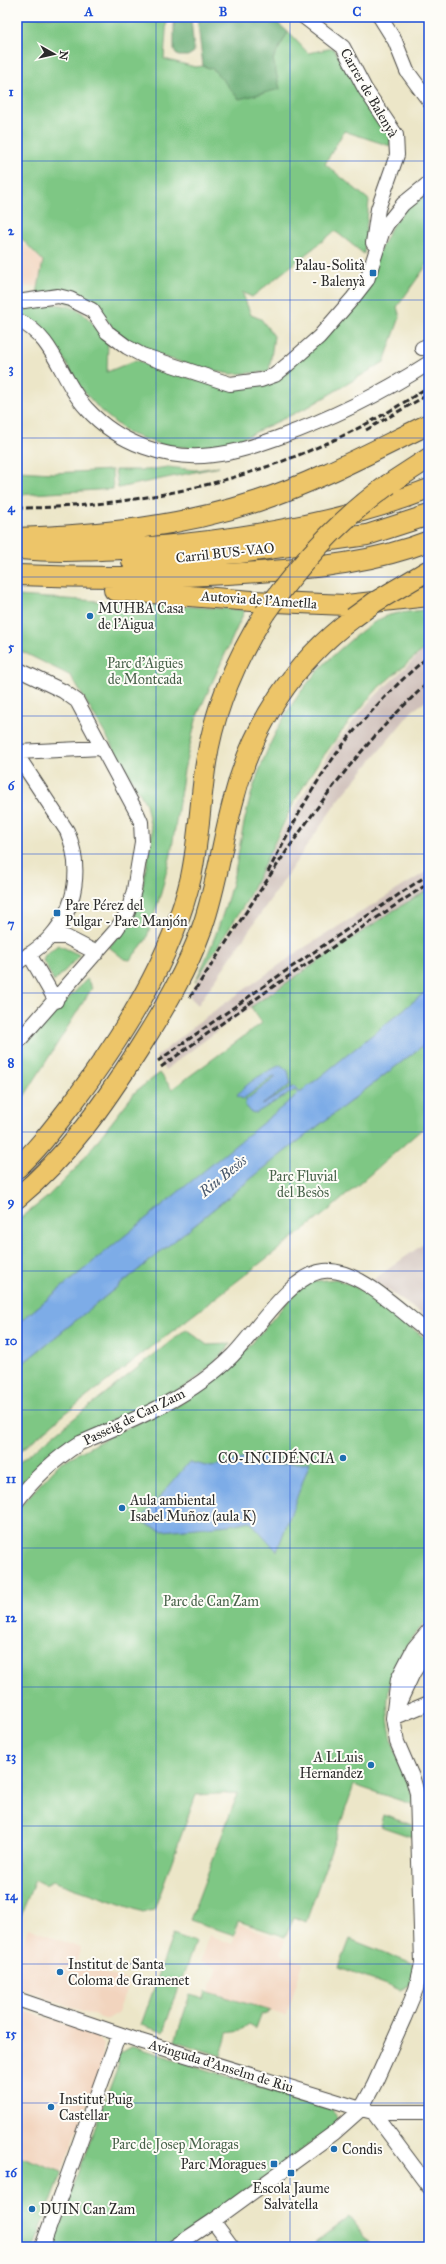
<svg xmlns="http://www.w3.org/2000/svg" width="446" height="2264" viewBox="0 0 446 2264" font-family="'IM FELL Great Primer',serif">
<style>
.built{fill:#f2d4be}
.industrial{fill:#cfc0ba}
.green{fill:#7ec784;stroke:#547958}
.forest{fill:#66ac72;stroke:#486c4e}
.water{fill:#7dace7;stroke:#546c89}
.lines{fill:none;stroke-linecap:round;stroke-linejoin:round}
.minor-casing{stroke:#484743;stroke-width:16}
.highway-casing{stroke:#484743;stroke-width:22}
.minor{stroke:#fff;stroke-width:14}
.highway{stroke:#edc569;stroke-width:20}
.rail{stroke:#2b2b2b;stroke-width:3;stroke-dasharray:6 3;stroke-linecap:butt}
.highway-bridge-casing{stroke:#484743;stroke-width:22;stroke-linecap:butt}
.highway-bridge{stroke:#edc569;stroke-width:20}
.grid{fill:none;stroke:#1d4ed8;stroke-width:1;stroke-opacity:0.55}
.poi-dot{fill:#1f6fb2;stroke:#fdfcf7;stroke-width:1.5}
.labels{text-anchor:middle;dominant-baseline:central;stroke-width:4;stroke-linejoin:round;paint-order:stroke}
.street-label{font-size:14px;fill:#2b2b2b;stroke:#fdfcf7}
.poi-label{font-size:14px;fill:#2b2b2b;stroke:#fdfcf7;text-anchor:start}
.park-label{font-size:14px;fill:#48624a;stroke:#fdfcf7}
.water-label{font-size:15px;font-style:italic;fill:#48586d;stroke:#fdfcf7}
.neatline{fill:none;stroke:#1d4ed8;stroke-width:1.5}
.grid-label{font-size:13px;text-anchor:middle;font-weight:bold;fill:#1d4ed8}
</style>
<rect width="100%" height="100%" fill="#fdfcf7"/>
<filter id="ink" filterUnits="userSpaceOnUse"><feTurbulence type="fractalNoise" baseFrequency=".025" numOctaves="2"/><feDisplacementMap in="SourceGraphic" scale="8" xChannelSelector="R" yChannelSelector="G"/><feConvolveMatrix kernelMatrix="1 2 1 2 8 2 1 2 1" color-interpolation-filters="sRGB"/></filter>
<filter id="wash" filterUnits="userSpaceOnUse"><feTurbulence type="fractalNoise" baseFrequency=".012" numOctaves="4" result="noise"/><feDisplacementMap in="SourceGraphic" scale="16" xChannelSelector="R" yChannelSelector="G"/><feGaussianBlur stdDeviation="0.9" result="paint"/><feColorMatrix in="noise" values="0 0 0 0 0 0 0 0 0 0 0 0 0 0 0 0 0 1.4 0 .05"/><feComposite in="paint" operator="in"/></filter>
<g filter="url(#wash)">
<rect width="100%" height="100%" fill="#ece6c8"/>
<path class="built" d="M 17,239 L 44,261 L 39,286 L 17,288 Z
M 239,1924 L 285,1940 L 281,1955 L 303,1963 L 286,2016 L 209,1992 L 217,1968 L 200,1962 L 209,1935 L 232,1944 Z
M 28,1928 L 81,1948 L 76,1962 L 129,1981 L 118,2013 L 107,2020 L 17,1987 L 17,1959 Z
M 17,2008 L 94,2034 L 103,2045 L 103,2059 L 62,2172 L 17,2155 Z"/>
<path class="industrial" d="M 429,645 L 429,699 L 412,711 L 337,802 L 198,1005 L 188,995 L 243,913 L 266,861 L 296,806 L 333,747 L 369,702 Z
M 429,870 L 429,889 L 393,911 L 228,1023 L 165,1070 L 156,1057 L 207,1016 L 302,949 Z
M 429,1240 L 429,1319 L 373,1280 Z"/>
<path class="green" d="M 17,17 L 167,17 L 164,59 L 195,67 L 203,66 L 213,68 L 239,99 L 273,59 L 288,32 L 308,53 L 333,48 L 368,103 L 391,133 L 390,146 L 344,131 L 325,164 L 369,200 L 364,254 L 335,231 L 252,297 L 242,292 L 251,315 L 261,319 L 274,336 L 269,372 L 230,374 L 205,369 L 143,351 L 113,329 L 102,313 L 37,294 L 43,261 L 17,234 Z
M 429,193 L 429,262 L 397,307 L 400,317 L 384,362 L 310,406 L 235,442 L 200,448 L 164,446 L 128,433 L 101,411 L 79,386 L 60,352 L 41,325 L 17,315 L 17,308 C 37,305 64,300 81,312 C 91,320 99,331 108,340 L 107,372 L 136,360 L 199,381 L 263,384 L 347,314 L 392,226 L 406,208 Z
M 168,467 L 195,470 L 219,467 L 118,488 L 115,470 L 147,470 Z
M 112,470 L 113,489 L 17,495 L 17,471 L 53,473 Z
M 17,596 L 245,610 L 197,716 L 184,770 L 171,854 L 161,893 L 146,940 L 130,960 L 124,959 L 109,947 L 129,923 L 140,901 L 152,834 L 146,804 L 71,676 L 17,649 Z
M 429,608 L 429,645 L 379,687 L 348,723 L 316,766 L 294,802 L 246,902 L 195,982 C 211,950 223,917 232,883 C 239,857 241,831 248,806 C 264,746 292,692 338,651 C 352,639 368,624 384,617 C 398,611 415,613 429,608 Z
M 429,889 L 429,989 L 17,1324 L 17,1221 L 45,1199 L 77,1167 L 136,1091 L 160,1073 L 172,1089 L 262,1023 L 251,1007 L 393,911 Z
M 58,945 L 80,955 L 54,982 L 43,960 L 45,955 Z
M 87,979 L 92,988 L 17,1108 L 17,1053 Z
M 429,1041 L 429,1123 L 328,1211 L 66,1413 L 17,1454 L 17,1368 L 284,1152 Z
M 336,1279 L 356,1287 L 429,1341 L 429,1620 C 423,1624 419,1630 414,1636 C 385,1668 382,1710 395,1750 C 401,1769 411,1785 414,1805 L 354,1785 L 306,1922 L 294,1917 L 285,1937 L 238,1921 L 234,1935 L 190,1920 L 238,1793 L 196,1795 L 154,1910 L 143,1912 L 53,1881 L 45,1885 L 35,1880 L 17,1925 L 17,1509 L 60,1463 L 118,1432 L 182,1403 L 217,1377 L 247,1349 L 294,1294 L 305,1285 L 316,1281 Z
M 186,1329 L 207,1345 L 231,1344 C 217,1360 200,1378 181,1389 C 141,1412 93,1424 55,1451 C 40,1462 28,1475 17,1490 L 17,1464 Z
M 383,1815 L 412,1825 L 412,1837 L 380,1826 Z
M 173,1934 L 195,1942 L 163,2032 L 141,2025 Z
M 350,1939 L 415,1965 L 410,1985 L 400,1990 L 339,1968 Z
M 206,1991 L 209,1992 L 271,2011 L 261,2015 L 256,2028 L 249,2024 L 239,2031 L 227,2033 L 221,2056 L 175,2041 L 190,1995 L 204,1999 Z
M 133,2046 L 332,2110 L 338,2120 L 336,2125 L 170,2247 L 51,2247 L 119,2063 L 115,2062 L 119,2054 Z
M 17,2155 L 62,2172 L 34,2247 L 17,2247 Z
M 350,2217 L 369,2242 L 362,2247 L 318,2247 L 315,2243 Z"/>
<path class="forest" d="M 174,17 L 191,17 L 194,52 L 188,56 L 178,56 L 174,50 Z
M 197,17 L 271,17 L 288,32 L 273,59 L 280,89 L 239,99 L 213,69 L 203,66 Z"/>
<path class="water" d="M 429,989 L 429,1041 L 284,1152 L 17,1368 L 17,1324 L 298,1094 L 295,1090 L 256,1113 L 251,1112 L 245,1105 L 246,1100 L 276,1077 L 274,1076 L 243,1099 L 237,1096 C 245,1083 267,1071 281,1065 L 288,1071 L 291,1084 L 262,1105 L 294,1086 L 300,1093 Z
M 261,1454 L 281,1458 L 274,1465 L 310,1462 L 277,1551 L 250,1521 L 229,1525 L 163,1531 L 139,1522 L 189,1462 L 211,1467 Z"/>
</g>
<g filter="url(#ink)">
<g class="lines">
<g class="minor-casing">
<path id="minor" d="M 304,17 L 343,47 L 365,89 L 396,135 L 397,155 L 378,209 L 373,243
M 380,17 L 395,41 L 407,71 L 429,101
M 17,302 L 58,296 L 70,299 L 92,310 L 107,332 L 127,347 L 142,355 L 230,384 L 261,380 L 275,375 L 286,366 L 319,337 L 353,298 L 367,280 L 382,233 L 387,224 L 403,204 L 429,183
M 17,320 C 55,336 61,382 87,409 C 118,443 167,461 213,455 C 235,453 257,445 277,438 C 331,419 381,394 429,363
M 422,348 L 429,345
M 17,669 L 63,691 L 77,701 L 137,813 L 141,822 L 142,842 L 134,890 L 128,912 L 116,930 L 17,1043
M 17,752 L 102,748
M 17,755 L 67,831 C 82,866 77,907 51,936 C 42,947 28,955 17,963
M 50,937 L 66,937 L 97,953
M 29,954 L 56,1001
M 17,1501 C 35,1477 55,1459 80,1443 C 134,1420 190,1398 232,1356 C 255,1333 291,1274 324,1271 C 359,1268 402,1313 429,1333
M 398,1705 L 413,1673 L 429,1648
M 393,1718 L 429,1703
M 17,1999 L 140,2041 L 361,2109 L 373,2112 L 429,2112
M 373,2112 L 429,2187
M 213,2221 L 232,2247
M 42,2247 L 119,2034
M 174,2247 L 213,2221 L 334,2133 L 361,2109 L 374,2085 L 404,2018 L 416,1989 L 422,1964 L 417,1793 L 413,1779 L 397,1742 L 393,1718 L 398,1679 L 414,1648 L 429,1630"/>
</g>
<g class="highway-casing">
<path id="highway" d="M 389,484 L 429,458
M 17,538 C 100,535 179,527 258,501 C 318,481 373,451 429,424
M 20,549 C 63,553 107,550 151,547 C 245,539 341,523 429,489
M 132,561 L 239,553 L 367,535 L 429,515
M 17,575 C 98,578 178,578 259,572 C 317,568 375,562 429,541
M 114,590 L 252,601 L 346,605 L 429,596
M 17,1168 C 38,1149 55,1126 72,1104 C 122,1037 172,959 191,877 C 199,839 200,801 206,763 C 214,709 236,659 265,613
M 17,1198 C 68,1156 105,1102 140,1047 C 164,1009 187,970 202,928 C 217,886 222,841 234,798 C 252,726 294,662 353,618"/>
</g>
<use href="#minor" class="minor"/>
<use href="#highway" class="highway"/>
<path class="rail" d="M 366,430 L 429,394
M 17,508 C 160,508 310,468 429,386
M 268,872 C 295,820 322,766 362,722 C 383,698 405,676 429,656
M 190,997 C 264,888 330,770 429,682
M 158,1061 L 271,981 L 429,874
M 161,1067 L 274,986 L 429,883"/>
<g class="highway-bridge-casing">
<path id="highway-bridge" d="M 265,613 C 299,564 340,519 389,484
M 353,618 L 375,602 L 429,570"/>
</g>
<use href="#highway-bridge" class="highway-bridge"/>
</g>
</g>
<path class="grid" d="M 156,17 L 156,2247M 290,17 L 290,2247M 17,161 L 429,161M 17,300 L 429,300M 17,438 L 429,438M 17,577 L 429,577M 17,716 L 429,716M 17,854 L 429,854M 17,993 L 429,993M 17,1132 L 429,1132M 17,1271 L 429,1271M 17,1410 L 429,1410M 17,1548 L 429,1548M 17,1687 L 429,1687M 17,1826 L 429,1826M 17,1964 L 429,1964M 17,2103 L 429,2103"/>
<g class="poi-dot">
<rect x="369" y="269" width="8" height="8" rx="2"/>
<circle cx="90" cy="616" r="4"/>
<rect x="53" y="909" width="8" height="8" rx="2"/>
<circle cx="343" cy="1458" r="4"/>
<circle cx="122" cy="1508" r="4"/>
<circle cx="371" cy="1765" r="4"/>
<circle cx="60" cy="1972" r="4"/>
<circle cx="51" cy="2107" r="4"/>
<circle cx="334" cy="2149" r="4"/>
<rect x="270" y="2160" width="8" height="8" rx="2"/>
<rect x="287" y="2169" width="8" height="8" rx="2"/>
<circle cx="32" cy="2209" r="4"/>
</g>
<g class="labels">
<g class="street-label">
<text transform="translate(369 93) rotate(60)">Carrer de Balenyà</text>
<text transform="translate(225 553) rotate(-6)">Carril BUS-VAO</text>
<text transform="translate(259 600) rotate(4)">Autovia de l'Ametlla</text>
<text transform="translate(134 1417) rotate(-26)">Passeig de Can Zam</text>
<text transform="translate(221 2066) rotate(17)">Avinguda d'Anselm de Riu</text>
</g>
<g class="poi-label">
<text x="365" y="265" text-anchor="end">Palau-Solità<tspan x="365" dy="16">- Balenyà</tspan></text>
<text x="98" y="608">MUHBA Casa<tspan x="98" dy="16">de l'Aigua</tspan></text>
<text x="65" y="905">Pare Pérez del<tspan x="65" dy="16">Pulgar - Pare Manjón</tspan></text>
<text x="335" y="1458" text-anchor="end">CO-INCIDÉNCIA</text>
<text x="130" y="1500">Aula ambiental<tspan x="130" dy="16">Isabel Muñoz (aula K)</tspan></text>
<text x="363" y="1757" text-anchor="end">A LLuis<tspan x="363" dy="16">Hernandez</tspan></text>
<text x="68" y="1964">Institut de Santa<tspan x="68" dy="16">Coloma de Gramenet</tspan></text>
<text x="59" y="2099">Institut Puig<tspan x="59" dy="16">Castellar</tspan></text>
<text x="342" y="2149">Condis</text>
<text x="266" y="2164" text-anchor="end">Parc Moragues</text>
<text x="291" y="2188" text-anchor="middle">Escola Jaume<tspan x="291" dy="16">Salvatella</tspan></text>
<text x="40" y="2209">DUIN Can Zam</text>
</g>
<g class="park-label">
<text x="145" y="663">Parc d'Aigües<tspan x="145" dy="16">de Montcada</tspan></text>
<text x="303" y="1176">Parc Fluvial<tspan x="303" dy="16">del Besòs</tspan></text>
<text x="211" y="1601">Parc de Can Zam</text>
<text x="175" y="2144">Parc de Josep Moragas</text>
</g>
<g class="water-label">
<text transform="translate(223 1176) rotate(-39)">Riu Besòs</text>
</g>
</g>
<rect width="446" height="2264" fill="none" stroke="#fdfcf7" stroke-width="44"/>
<g transform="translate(54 54) rotate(98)" stroke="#fdfcf7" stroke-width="3" paint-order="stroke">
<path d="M0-3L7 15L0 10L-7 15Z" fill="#2b2b2b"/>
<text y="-6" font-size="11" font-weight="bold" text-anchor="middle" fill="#2b2b2b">N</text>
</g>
<rect x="22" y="22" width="402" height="2220" class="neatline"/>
<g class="grid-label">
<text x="89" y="16">A</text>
<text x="223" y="16">B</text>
<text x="357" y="16">C</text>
<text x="11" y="96">1</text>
<text x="11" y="235">2</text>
<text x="11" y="373">3</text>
<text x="11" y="512">4</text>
<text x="11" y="651">5</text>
<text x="11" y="790">6</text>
<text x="11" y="928">7</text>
<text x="11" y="1067">8</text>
<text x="11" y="1206">9</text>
<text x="11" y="1345">10</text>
<text x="11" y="1483">11</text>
<text x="11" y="1622">12</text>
<text x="11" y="1761">13</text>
<text x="11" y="1900">14</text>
<text x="11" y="2038">15</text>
<text x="11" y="2177">16</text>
</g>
</svg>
